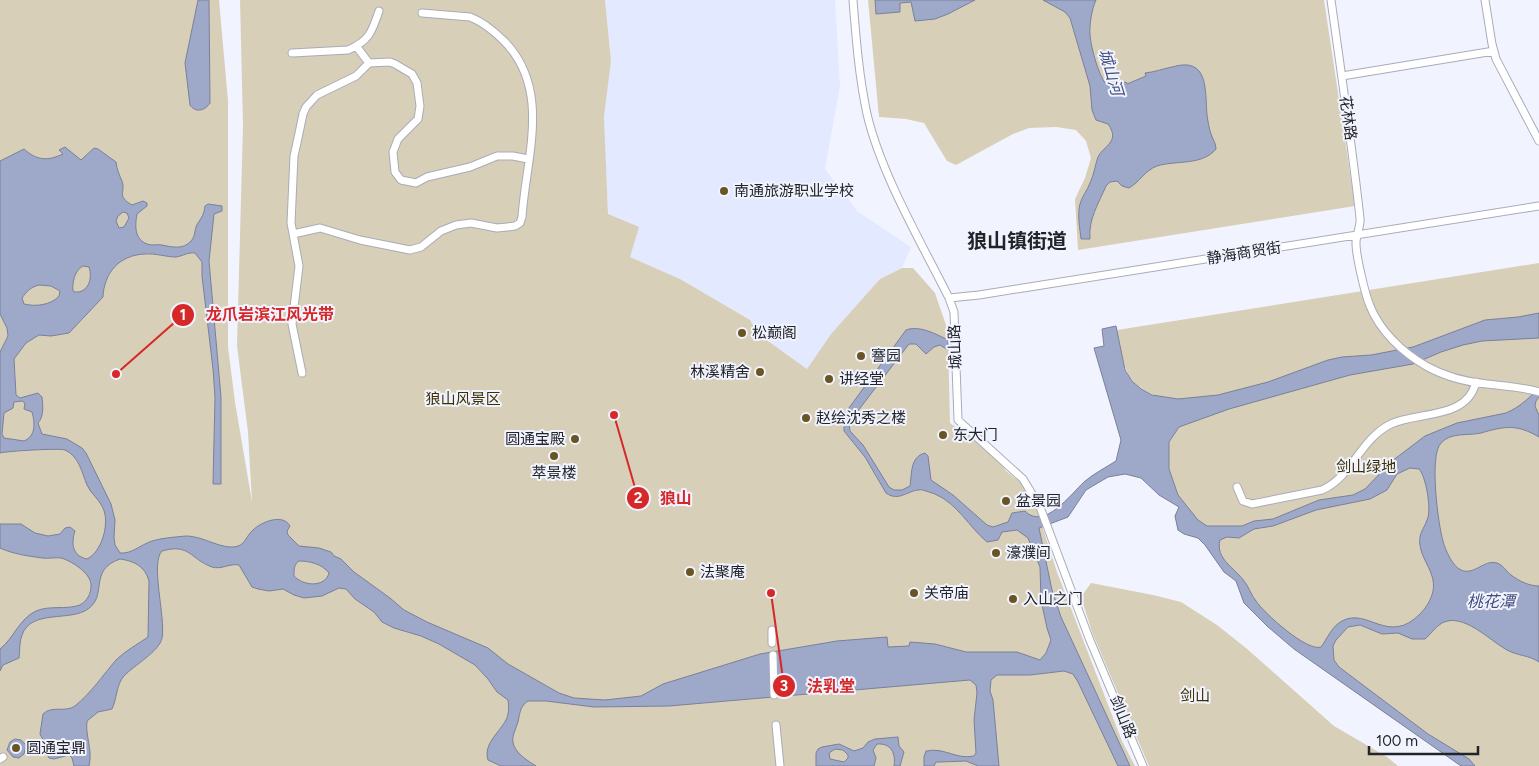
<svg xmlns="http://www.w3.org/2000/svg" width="1539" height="766" viewBox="0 0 1539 766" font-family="Figtree,'Noto Sans SC',sans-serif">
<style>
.built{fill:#e3e9fe}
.green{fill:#d8cfb8}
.water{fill:#9ea8c9;stroke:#798099;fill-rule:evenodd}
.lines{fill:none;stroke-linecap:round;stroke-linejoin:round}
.minor-casing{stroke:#a8acb9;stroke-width:9}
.minor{stroke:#fff;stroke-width:7}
.poi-dot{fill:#685523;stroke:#f1f4ff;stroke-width:2}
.labels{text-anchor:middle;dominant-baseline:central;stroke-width:4;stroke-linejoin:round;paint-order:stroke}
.street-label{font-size:15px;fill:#232429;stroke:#f1f4ff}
.poi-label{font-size:15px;fill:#232429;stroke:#f1f4ff;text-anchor:start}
.park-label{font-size:15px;fill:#3e2f00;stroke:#f1f4ff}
.water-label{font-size:16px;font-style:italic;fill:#434e7e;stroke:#f1f4ff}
.district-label{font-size:20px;font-weight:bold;fill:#232429;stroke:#f1f4ff}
.leader{fill:none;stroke:#d62828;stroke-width:2}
.callout-dot{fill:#d62828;stroke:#f1f4ff;stroke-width:2}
.mark-label{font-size:15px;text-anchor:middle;font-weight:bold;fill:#fff}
.callout-label{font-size:16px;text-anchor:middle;font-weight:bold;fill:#d62828;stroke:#f1f4ff;stroke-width:4;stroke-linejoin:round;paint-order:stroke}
</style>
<rect width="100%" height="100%" fill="#f1f4ff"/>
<path class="built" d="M 605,0 L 835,0 L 840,86 L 825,169 L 858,212 L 911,247 L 902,268 L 880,279 L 831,334 L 807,369 L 758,334 L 750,320 L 680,279 L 630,257 L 608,214 L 604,117 L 611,61 Z"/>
<path class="green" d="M 0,0 L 219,0 L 228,101 L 228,347 L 235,402 L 252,502 L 248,432 L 237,346 L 243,125 L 240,0 L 605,0 L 611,61 L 604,117 L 608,214 L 639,227 L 630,257 L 680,279 L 750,320 L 758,334 L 807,369 L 831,334 L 880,279 L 902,268 L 913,268 L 935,293 L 946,325 L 948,340 L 950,423 L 981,445 L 1000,462 L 1006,471 L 1021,483 L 1034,501 L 1057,572 L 1122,741 L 1135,766 L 0,766 Z
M 868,0 L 1324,0 L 1355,206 L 1078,250 L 1075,199 L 1085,178 L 1091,158 L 1086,141 L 1076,130 L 1056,127 L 1029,128 L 1013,134 L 956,165 L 947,161 L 924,123 L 906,119 L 879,117 Z
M 1539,263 L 1539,766 L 1461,766 L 1294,649 L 1267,626 L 1244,603 L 1236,581 L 1224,572 L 1205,545 L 1198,538 L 1184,534 L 1178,530 L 1175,516 L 1179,507 L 1178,495 L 1169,469 L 1169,442 L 1179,427 L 1165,398 C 1125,389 1123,366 1117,330 Z
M 1091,583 L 1153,595 L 1181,602 L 1217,625 L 1246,648 L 1334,726 L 1387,757 L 1398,766 L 1149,766 L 1092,632 L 1081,597 Z"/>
<path class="water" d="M 198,0 L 209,0 L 210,103 C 205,111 195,113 190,105 L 185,63 Z
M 875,0 L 975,0 L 948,14 L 935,19 L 915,21 L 911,2 L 900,3 L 900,12 L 876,14 Z
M 1043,0 L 1096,0 C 1092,8 1089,26 1090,35 C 1091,47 1099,79 1108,86 L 1126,82 L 1127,84 L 1146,76 L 1145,73 C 1155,72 1162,69 1172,67 C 1209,56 1205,90 1207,115 C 1208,122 1209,128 1211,134 C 1213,140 1216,143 1216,149 C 1202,166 1176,160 1157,166 C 1144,171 1140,182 1129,188 L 1122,186 L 1117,181 L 1110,182 L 1106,186 C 1099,203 1088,219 1090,239 L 1081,239 C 1080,229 1077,215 1080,204 C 1082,196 1087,191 1090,183 C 1094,175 1095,165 1098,157 C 1103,146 1121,142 1108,124 L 1096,120 L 1092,110 L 1090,86 L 1070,18 L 1065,12 Z
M 65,147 L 81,160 L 94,148 L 98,149 L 116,162 C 117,170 119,174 122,181 C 126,192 116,196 132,205 L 143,201 L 147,203 L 147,206 L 137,214 C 135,225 134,239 147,244 C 152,246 157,244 162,245 C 172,247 183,250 191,241 C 196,236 194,228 198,223 C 202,217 204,214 205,206 L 208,204 L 222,206 L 222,211 L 214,214 L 209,261 L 221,397 L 221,484 L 213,484 L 215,397 L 213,369 L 202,276 L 202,262 L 195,253 C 188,252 183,256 176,257 C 166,257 155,253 145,254 C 119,255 104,273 103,297 L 69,333 L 51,336 L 39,335 L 26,343 L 14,359 L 16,395 L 20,398 L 38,393 L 42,397 C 43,405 44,417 38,423 L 42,434 L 67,439 L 82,448 L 86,453 L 111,504 L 115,520 L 114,537 L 115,545 L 120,553 C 132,554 140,545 152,541 C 162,538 175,537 186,536 C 204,536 223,551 238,546 C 245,544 247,535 253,530 C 261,522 283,513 290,526 L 287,531 L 288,535 L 299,546 L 319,548 L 331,552 L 334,556 L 341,559 L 354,572 L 390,598 L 404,610 L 427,622 L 488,648 L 508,664 L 559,693 L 574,698 L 605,700 L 641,696 L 663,684 L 760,654 L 837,641 L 887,637 L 888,647 L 909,646 L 910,642 L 935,644 L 966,652 L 1017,652 L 1040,660 L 1046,653 L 1051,640 L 1047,628 L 1041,600 L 1040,567 L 1028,538 L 1017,530 L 1002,532 L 998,540 L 987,542 C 968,526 958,504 935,494 C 931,493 927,491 923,490 C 909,488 900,503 886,493 L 865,457 L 844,431 L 844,419 L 846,412 L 906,330 C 919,325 936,334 948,340 L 948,350 L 940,345 L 934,347 L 926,354 L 916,344 L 909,344 L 854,416 L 849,424 L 850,431 L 863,445 L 889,487 L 894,490 L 902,490 L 910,486 C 912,473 910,457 925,453 L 928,456 L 931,480 L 953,495 L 987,525 L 993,527 L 1008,522 L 1012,513 L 1025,511 C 1044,531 1071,494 1084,482 C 1093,474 1105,468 1116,461 L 1121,440 L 1094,348 L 1104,346 L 1102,329 L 1116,326 L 1125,370 L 1132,381 L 1141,389 L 1152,395 L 1178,399 L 1218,395 L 1268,382 L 1328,360 L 1342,357 L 1371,355 L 1413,347 L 1485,320 L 1518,317 L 1539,313 L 1539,338 L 1482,341 L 1463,345 L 1441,352 L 1413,364 L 1350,375 L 1229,409 L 1179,427 L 1169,442 L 1169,469 L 1178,495 L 1198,520 L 1207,526 L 1242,526 L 1254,521 L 1273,519 L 1319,500 L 1353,495 L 1365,489 L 1392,461 L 1425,436 L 1457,423 L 1506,413 C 1520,407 1529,398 1539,388 L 1539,397 L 1536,401 L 1535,406 L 1539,415 L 1539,437 C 1517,424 1505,426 1481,433 C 1467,436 1451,432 1441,443 C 1429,455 1438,524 1443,541 C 1445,549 1452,566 1461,570 C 1474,576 1484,559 1497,563 C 1503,565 1506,571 1511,575 C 1519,581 1529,586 1539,586 L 1539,662 C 1529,655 1518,656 1507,650 C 1489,640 1463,612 1442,623 C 1435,627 1431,634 1425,639 L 1412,639 L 1398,633 L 1382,634 L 1360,625 L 1348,627 L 1336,640 L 1333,646 L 1334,660 L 1339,667 L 1428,734 L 1469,759 L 1475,766 L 1461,766 L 1294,649 L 1267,626 L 1244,603 L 1236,581 L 1224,572 L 1205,545 L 1198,538 L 1184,534 L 1178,530 L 1175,516 L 1179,507 L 1159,495 L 1141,478 L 1125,474 L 1108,477 L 1086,490 L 1068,517 L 1039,528 L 1052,590 L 1061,617 L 1130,766 L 1118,766 L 1078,682 L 1073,674 L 1064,671 L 1030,675 L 997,675 L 991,680 L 990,691 L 993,700 L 999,766 L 978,766 L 966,761 L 940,762 L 936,762 L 934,766 L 924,766 L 924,757 L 926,751 C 945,747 956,760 974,756 L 976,753 L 974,720 L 977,693 L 976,685 L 970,680 L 669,706 L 594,707 L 546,701 L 528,701 C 520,706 520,713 518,722 C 517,726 515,729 514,733 C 508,749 525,759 536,766 L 501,766 L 488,760 C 483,744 499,733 506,720 C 509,714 509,707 508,700 L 497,692 L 488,679 L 475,665 L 439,644 L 421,636 L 394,628 L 382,622 L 374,612 L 355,599 L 346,589 L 339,588 L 322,596 L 304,598 L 294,595 L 283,589 L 269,591 L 258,589 L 252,587 L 239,565 C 230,563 221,570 212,567 C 190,559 190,543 162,551 C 150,563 166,618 162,638 C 160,651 133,666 124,676 C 116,685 117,699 112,709 L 98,712 L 87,721 C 85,736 93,750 89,766 L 74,766 L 72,758 L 69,755 L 54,759 L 49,758 L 47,754 L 49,745 L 42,738 L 40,734 L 43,714 C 52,705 65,713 75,706 C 91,693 103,675 116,660 C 125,651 138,644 148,637 L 149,581 C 145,566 134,561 120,559 C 88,570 108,595 88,609 C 70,622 31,609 22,635 C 19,643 20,651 19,658 L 3,665 L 0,671 L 0,649 C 14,638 19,619 36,611 C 50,605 66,610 80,605 C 87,601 91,594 91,586 C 92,574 72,561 61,558 C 55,557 48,559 42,558 C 28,556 13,554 0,548 L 0,524 L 21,524 L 35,533 L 48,536 L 60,534 L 65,528 L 70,527 L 75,531 C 71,543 72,556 87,559 C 102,552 110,523 103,508 C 99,499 91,494 87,485 C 82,473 79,456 65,450 C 59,448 8,451 0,453 L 0,352 L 8,336 L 7,328 L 0,314 L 0,161 L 24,149 C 37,161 48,161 63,154 L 59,150 ZM 123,212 L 127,213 L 129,218 L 124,227 L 119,228 L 116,221 L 118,216 ZM 83,266 L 89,267 C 93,279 88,293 75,292 L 73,291 C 72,282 75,270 83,266 ZM 39,285 L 51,286 L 60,291 L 59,296 C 51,305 36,307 24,304 L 22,298 C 27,291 31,287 39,285 ZM 22,401 L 25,403 L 24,409 L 32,412 C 35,423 36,436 24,441 L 4,438 L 2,434 L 4,413 L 13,408 L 14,402 ZM 1410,468 L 1419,469 C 1426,476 1432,511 1427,520 C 1425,526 1421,531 1420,537 C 1417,557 1437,571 1433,591 C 1431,600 1426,608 1420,614 C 1388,646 1368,607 1342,621 C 1332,626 1327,639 1321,647 C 1307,652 1264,613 1256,601 C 1251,595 1249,587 1244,581 C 1235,568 1215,559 1220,540 L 1227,537 L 1239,538 L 1254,529 L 1273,526 L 1316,510 L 1370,499 L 1387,490 L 1397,474 ZM 299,561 C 310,561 322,564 329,573 C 325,588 303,586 294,576 C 294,570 294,564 299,561 Z
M 898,737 L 899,746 L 904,752 L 900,766 L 894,766 C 896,753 891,743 877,744 L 873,750 L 876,758 L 874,766 L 816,766 L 816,753 L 818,749 L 822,747 L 839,744 L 854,751 L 863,748 L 868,742 L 875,739 ZM 835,749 L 843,750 L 848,755 L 848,758 L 844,762 L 830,759 L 829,753 Z
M 15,739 L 21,740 L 26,745 L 24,754 L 19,758 L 13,757 L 7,750 L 10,742 Z"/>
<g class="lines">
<g class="minor-casing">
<path id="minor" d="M 853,0 C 856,38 859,77 867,114 C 881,174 921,242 949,298 L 954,312 L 958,420 L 1023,479 L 1040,507 L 1089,638 L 1143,766
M 1331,0 C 1341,72 1352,145 1360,218 C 1361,226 1356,234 1356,243 C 1356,256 1365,294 1370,306 C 1380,331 1402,352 1426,366 C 1444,376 1466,382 1487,384 C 1504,386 1522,387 1539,392
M 1485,0 L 1492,44 L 1496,59 L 1539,141
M 356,46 L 369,63
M 292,53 L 348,50 C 369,41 372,32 379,11
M 1342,76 L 1494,51
M 293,234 L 320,228 L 360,240 L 410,250 L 421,247 L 441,231 L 456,225 L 471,223 L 497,228 L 507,227 L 515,226 L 520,223 L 522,217 C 526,157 552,90 504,41 C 494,31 483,22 470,17 L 422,13
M 949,298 L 979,295 L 1539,206
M 302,373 L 292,324 L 299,266 L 291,223 L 294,156 L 298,138 L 303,114 L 306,107 L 317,95 L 356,76 L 369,63 L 390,62 L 395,64 L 412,74 L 417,83 L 420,106 L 418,119 L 398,139 L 393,152 L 395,172 L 401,180 L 416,183 L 427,177 L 470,167 L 497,156 L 513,156 L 528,159
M 1237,487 L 1243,501 L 1252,504 L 1322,490 C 1352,477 1360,439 1391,424 C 1419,411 1467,420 1476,382
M 772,630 L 772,643
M 773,655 L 774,695
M 776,725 L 780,766
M 0,759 L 3,757"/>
</g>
<use href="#minor" class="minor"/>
</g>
<g class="poi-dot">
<circle cx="724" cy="191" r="5"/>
<circle cx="742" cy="333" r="5"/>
<circle cx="861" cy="356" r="5"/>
<circle cx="760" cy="372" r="5"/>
<circle cx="829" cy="379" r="5"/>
<circle cx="806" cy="418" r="5"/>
<circle cx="943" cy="435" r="5"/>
<circle cx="575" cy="439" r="5"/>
<circle cx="554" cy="456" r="5"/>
<circle cx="1006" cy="501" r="5"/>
<circle cx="996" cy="553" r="5"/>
<circle cx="690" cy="572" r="5"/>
<circle cx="914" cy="593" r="5"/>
<circle cx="1013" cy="599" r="5"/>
<circle cx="16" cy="748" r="5"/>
</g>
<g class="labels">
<g class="street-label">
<text transform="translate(1348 118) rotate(82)">花林路</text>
<text transform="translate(1244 253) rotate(-9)">静海商贸街</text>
<text transform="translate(955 347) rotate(-92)">城山路</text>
<text transform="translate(1123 717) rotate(68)">剑山路</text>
</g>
<g class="poi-label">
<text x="734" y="191">南通旅游职业学校</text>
<text x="752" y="333">松巅阁</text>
<text x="871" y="356">謇园</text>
<text x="750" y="372" text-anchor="end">林溪精舍</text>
<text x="839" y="379">讲经堂</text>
<text x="816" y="418">赵绘沈秀之楼</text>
<text x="953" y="435">东大门</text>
<text x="565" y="439" text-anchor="end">圆通宝殿</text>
<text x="554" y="473" text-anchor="middle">萃景楼</text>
<text x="1016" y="501">盆景园</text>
<text x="1006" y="553">濠濮间</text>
<text x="700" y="572">法聚庵</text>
<text x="924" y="593">关帝庙</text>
<text x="1023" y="599">入山之门</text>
<text x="26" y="748">圆通宝鼎</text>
</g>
<g class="park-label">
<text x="463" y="399">狼山风景区</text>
<text x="1366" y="467">剑山绿地</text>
<text x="1195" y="696">剑山</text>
</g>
<g class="water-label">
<text transform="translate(1111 72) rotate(73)">城山河</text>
<text x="1491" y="601">桃花潭</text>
</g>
<g class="district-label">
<text x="1017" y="241">狼山镇街道</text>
</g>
</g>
<path class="leader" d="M116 374L183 315M614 415L638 498M771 593L784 686"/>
<g class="callout-dot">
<circle cx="116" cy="374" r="5"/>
<circle cx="614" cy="415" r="5"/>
<circle cx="771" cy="593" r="5"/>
<circle cx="183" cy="315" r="12"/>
<circle cx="638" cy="498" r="12"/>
<circle cx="784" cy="686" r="12"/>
</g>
<g class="mark-label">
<text x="183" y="320">1</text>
<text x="638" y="503">2</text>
<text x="784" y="691">3</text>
</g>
<g class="callout-label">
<text x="270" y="320">龙爪岩滨江风光带</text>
<text x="676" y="504">狼山</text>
<text x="831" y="692">法乳堂</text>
</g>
<path d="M1369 746v8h109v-8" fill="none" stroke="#232429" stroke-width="2.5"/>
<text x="1376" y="746" font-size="15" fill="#232429" stroke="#f1f4ff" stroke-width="4" paint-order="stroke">100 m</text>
</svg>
